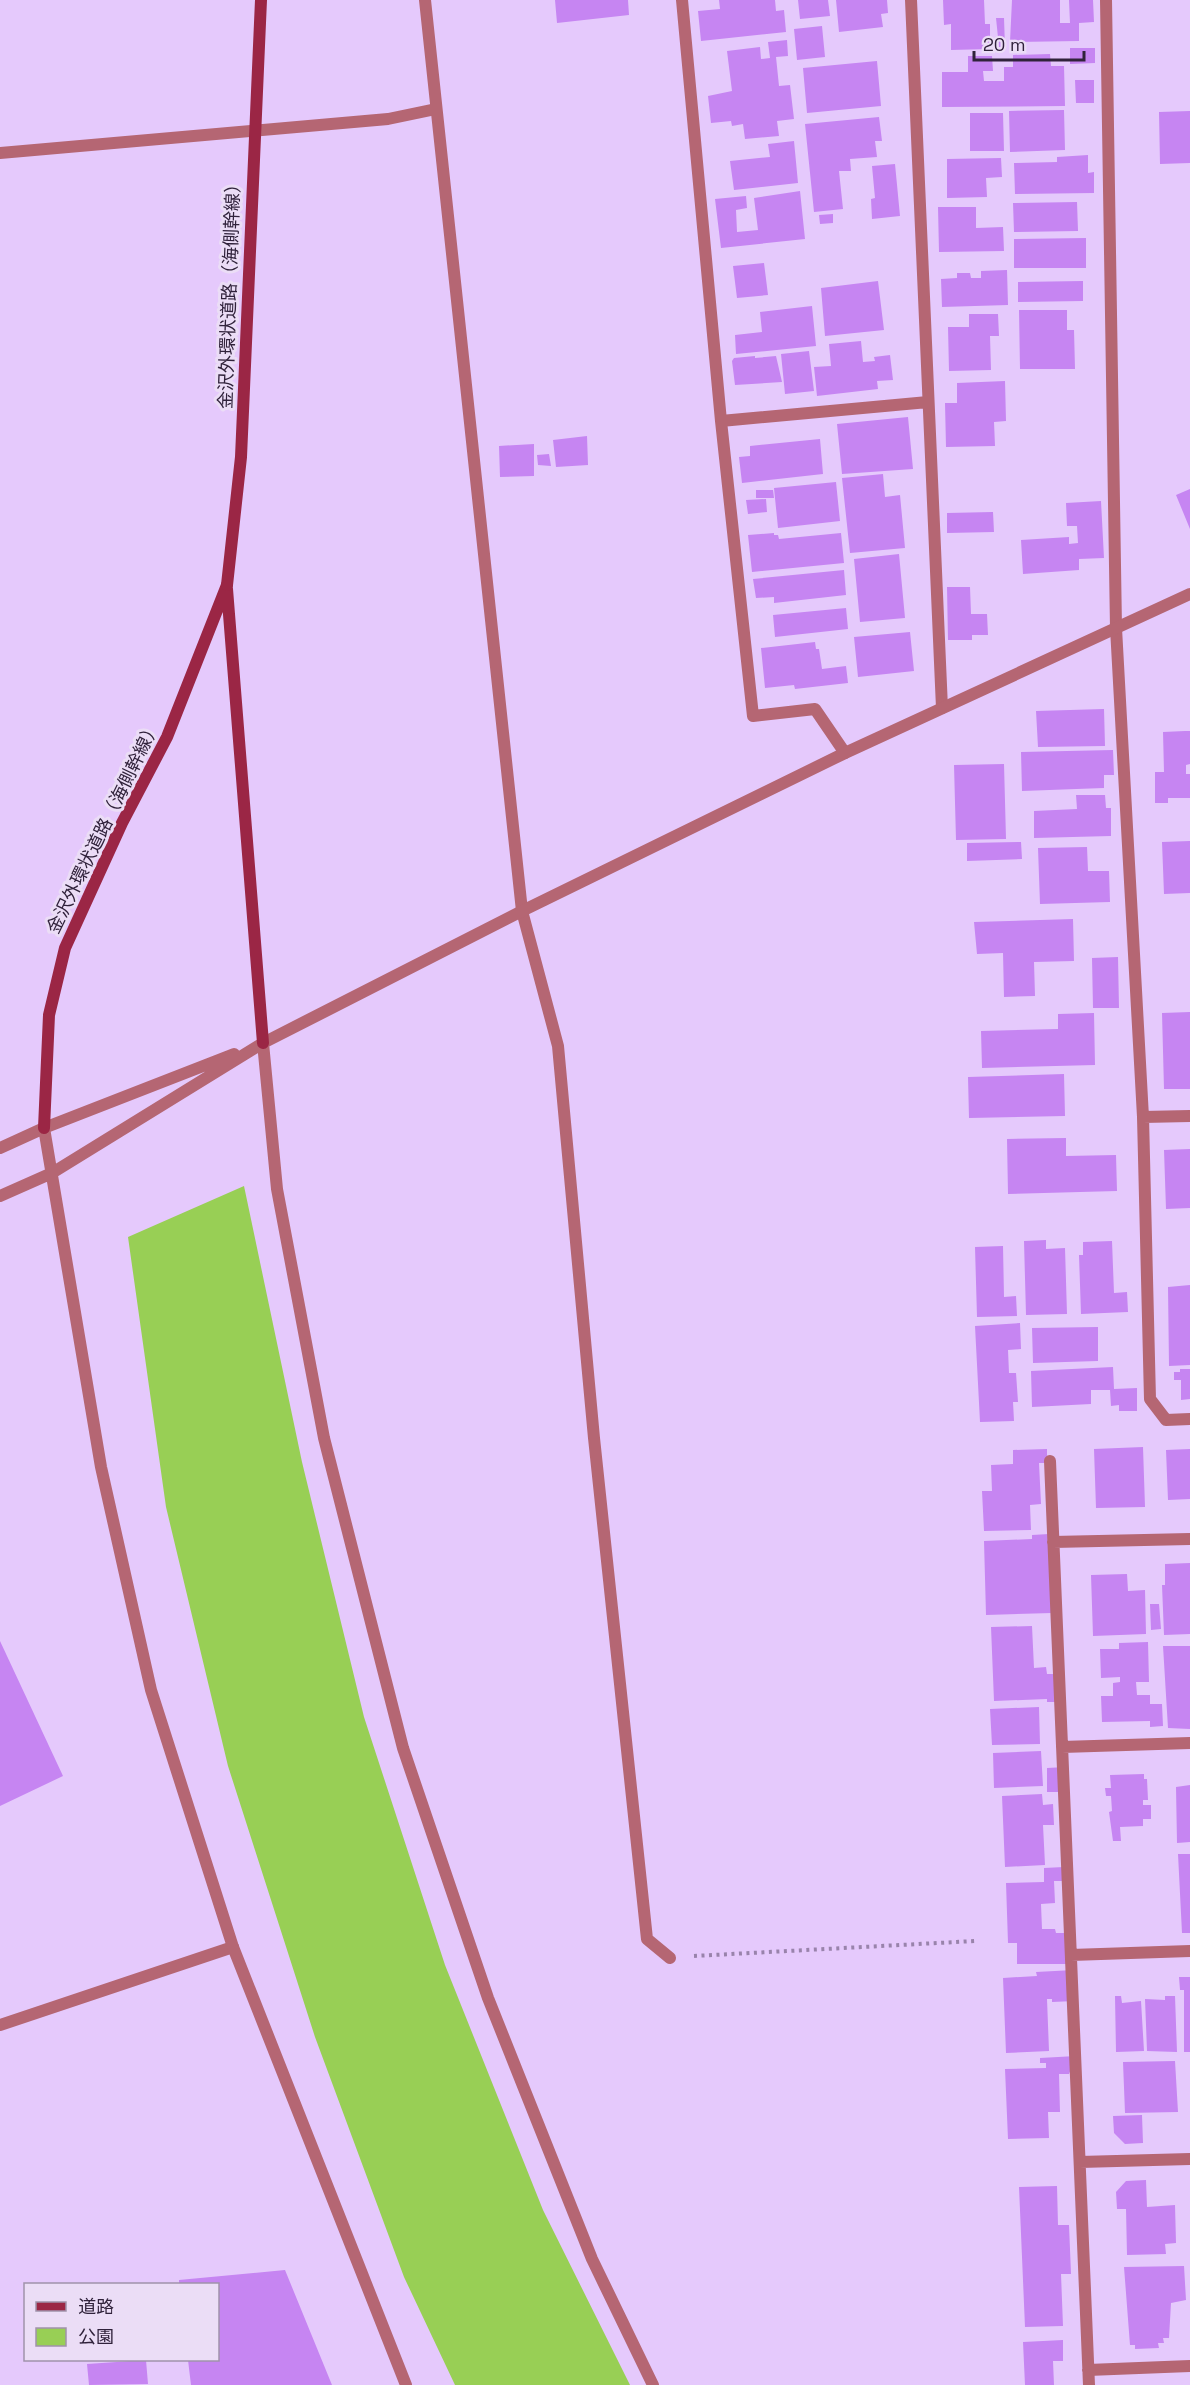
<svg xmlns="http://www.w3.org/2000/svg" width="1190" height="2385" viewBox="0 0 1190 2385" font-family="'Space Grotesk','Noto Sans JP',sans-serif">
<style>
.green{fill:#98cf55}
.building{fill:#c685f2}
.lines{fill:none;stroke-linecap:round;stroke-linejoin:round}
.path{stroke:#9983ab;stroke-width:4;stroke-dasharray:3 4.5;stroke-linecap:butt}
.minor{stroke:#b56673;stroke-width:12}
.tertiary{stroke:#b56673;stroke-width:12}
.secondary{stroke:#9b2645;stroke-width:12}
.secondary-bridge{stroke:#9b2645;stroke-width:12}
.labels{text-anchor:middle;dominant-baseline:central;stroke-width:6;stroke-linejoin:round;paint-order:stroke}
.street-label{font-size:18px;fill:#30223b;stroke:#ebddf6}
</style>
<rect width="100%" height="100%" fill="#e5c9fc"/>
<path class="green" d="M 244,1186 L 302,1462 L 364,1717 L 445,1965 L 543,2210 L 630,2385 L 455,2385 L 404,2277 L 315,2037 L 228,1766 L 166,1507 L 128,1237 Z"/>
<path class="building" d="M 555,0 L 628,0 L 629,15 L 557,23 Z
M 719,0 L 775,0 L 776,11 L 784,10 L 786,32 L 701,41 L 698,11 L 720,9 Z
M 798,0 L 828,0 L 830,16 L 800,19 Z
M 836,0 L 887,0 L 888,13 L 881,14 L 883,27 L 839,32 Z
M 943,0 L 984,0 L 985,24 L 990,24 L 990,49 L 951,50 L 951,24 L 944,25 Z
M 1012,0 L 1060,0 L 1060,23 L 1070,23 L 1069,0 L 1093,0 L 1094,22 L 1079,23 L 1079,41 L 1010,42 Z
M 996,18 L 1004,18 L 1005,47 L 999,47 Z
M 822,26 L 825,57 L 797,60 L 794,29 Z
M 787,40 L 788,56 L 776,57 L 779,86 L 790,85 L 794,119 L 777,121 L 779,136 L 745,139 L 743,124 L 732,126 L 731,121 L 711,123 L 708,96 L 732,91 L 727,51 L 760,47 L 761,59 L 770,58 L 768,42 Z
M 1070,48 L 1095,48 L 1095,63 L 1070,64 Z
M 1050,54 L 1051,66 L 1064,66 L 1065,106 L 942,107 L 942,72 L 968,72 L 968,56 L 992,56 L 993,71 L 983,71 L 984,81 L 1004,81 L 1004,67 L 1013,67 L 1013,55 Z
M 877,61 L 881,106 L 807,113 L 803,68 Z
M 1075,80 L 1094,80 L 1094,103 L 1076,103 Z
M 1064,110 L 1065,150 L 1010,152 L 1009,111 Z
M 1190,111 L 1190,163 L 1160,164 L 1159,112 Z
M 970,113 L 1003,113 L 1004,151 L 970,151 Z
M 879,117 L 882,141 L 875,141 L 877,157 L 850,159 L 851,171 L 839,171 L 843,209 L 814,212 L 805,124 Z
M 794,141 L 798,183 L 734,190 L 730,161 L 770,157 L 768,144 Z
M 1088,155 L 1088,173 L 1094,172 L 1094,193 L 1015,194 L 1014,163 L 1057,162 L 1057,157 Z
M 1001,158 L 1002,177 L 986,178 L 987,197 L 947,198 L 947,159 Z
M 895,164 L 900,216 L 872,219 L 871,199 L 875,198 L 872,166 Z
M 800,191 L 805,239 L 721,248 L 715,199 L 746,196 L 747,208 L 736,210 L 737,232 L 758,230 L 754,198 Z
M 1077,202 L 1078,231 L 1014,232 L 1013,203 Z
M 938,207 L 976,207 L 976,228 L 1003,227 L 1004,251 L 939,252 Z
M 833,214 L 833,223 L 820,224 L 819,215 Z
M 1086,238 L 1086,268 L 1014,268 L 1014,239 Z
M 764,263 L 768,295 L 737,298 L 733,266 Z
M 1007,270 L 1008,305 L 942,307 L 941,279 L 957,278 L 957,273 L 970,273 L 971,278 L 981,278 L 981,271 Z
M 878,281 L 884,330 L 825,336 L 821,288 Z
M 1083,281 L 1083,301 L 1018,302 L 1018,282 Z
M 812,306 L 816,346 L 736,354 L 735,335 L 762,332 L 760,312 Z
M 1019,310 L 1067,310 L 1067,330 L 1074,330 L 1075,369 L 1020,369 Z
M 969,314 L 998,314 L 999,336 L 990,336 L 991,370 L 949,371 L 948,327 L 969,327 Z
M 861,341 L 863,362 L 875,361 L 874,357 L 890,355 L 893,380 L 877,381 L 878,389 L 817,396 L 814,367 L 831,366 L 829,344 Z
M 809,351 L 814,391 L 785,394 L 781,354 Z
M 755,356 L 755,358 L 776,356 L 782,382 L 735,385 L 732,361 L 734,358 Z
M 1005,381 L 1006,421 L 994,422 L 995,446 L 946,447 L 945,403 L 957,403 L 957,383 Z
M 908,417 L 913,469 L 842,474 L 837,424 Z
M 587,436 L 588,465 L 556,467 L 553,440 Z
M 820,439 L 823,474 L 742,483 L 739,457 L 750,456 L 750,446 Z
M 534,444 L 534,476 L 500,477 L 499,446 Z
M 549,454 L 551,466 L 538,465 L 537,455 Z
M 883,474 L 885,497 L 900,495 L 905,548 L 850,553 L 842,478 Z
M 836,482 L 840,521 L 778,528 L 774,488 Z
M 1190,489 L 1190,529 L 1176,495 Z
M 756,490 L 773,490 L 774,498 L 756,498 Z
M 766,499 L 767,512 L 748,514 L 746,500 Z
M 1101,501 L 1104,558 L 1079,559 L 1079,570 L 1023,574 L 1021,540 L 1069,537 L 1069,544 L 1078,543 L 1077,526 L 1067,526 L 1066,503 Z
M 993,512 L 994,532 L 947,533 L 947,513 Z
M 774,533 L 774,535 L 778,535 L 779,539 L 841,533 L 844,563 L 752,572 L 748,535 Z
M 899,554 L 905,618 L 860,622 L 854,559 Z
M 844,570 L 846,595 L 774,603 L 774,597 L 756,598 L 753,579 Z
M 947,587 L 970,587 L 971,614 L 987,614 L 988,635 L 972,635 L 972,640 L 948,640 Z
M 846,608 L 848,629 L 775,637 L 773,615 Z
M 910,632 L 914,671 L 858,677 L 854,637 Z
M 815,642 L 816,649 L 819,649 L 822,669 L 846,666 L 848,683 L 795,689 L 794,685 L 765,688 L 761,648 Z
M 1104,709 L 1105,746 L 1038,747 L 1036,711 Z
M 1185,731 L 1190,731 L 1190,764 L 1186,765 L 1186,774 L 1190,774 L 1190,798 L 1168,798 L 1168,803 L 1155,803 L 1155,772 L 1164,772 L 1163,732 Z
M 1113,750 L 1114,775 L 1104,775 L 1104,788 L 1022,791 L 1021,752 Z
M 1004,764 L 1006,839 L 956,840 L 954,765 Z
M 1076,795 L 1105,795 L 1106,808 L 1111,808 L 1111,836 L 1034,838 L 1034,811 L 1077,809 Z
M 1190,841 L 1190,893 L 1164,894 L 1162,842 Z
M 1021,842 L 1022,859 L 967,861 L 967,843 Z
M 1087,847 L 1088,871 L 1109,871 L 1110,902 L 1040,904 L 1038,848 Z
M 1073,919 L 1074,961 L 1034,962 L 1035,996 L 1004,997 L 1003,953 L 977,954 L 974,922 Z
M 1118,957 L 1119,1008 L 1093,1008 L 1092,958 Z
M 1190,1012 L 1190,1089 L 1164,1089 L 1162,1013 Z
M 1094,1013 L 1095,1065 L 982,1068 L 981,1031 L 1058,1029 L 1058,1014 Z
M 1064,1074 L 1065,1116 L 969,1118 L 968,1077 Z
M 1066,1138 L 1066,1156 L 1116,1155 L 1117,1191 L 1008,1194 L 1007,1139 Z
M 1190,1149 L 1190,1208 L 1166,1209 L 1164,1150 Z
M 1046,1240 L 1046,1249 L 1065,1248 L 1067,1314 L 1026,1315 L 1024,1241 Z
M 1112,1241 L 1114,1293 L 1127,1292 L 1128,1312 L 1081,1314 L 1079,1255 L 1083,1255 L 1083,1242 Z
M 1003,1246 L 1004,1297 L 1016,1296 L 1017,1316 L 977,1317 L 975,1247 Z
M 1190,1285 L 1190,1365 L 1169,1366 L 1168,1287 Z
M 1020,1323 L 1021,1349 L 1008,1350 L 1009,1373 L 1016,1373 L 1018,1402 L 1013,1402 L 1014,1421 L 980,1422 L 975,1326 Z
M 1098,1327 L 1098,1361 L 1033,1363 L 1032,1328 Z
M 1113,1367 L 1114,1389 L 1137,1388 L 1137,1411 L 1119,1411 L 1119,1405 L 1111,1406 L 1110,1390 L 1091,1390 L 1091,1404 L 1032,1407 L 1031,1371 Z
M 1180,1369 L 1190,1369 L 1190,1399 L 1181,1400 L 1181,1380 L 1174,1380 L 1174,1372 L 1180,1372 Z
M 1143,1447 L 1145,1507 L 1096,1508 L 1094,1449 Z
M 1047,1449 L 1047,1463 L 1039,1463 L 1041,1504 L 1030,1505 L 1031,1530 L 984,1531 L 982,1491 L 992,1491 L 991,1465 L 1013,1464 L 1013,1450 Z
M 1190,1449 L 1190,1499 L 1168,1500 L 1166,1450 Z
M 1049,1534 L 1052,1613 L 986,1615 L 984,1541 L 1032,1539 L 1032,1535 Z
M 1190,1563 L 1190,1634 L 1164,1635 L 1162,1585 L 1165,1585 L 1165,1564 Z
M 1127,1574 L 1128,1591 L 1145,1590 L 1146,1634 L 1093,1636 L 1091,1575 Z
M 1150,1604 L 1159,1604 L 1161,1629 L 1151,1630 Z
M 1032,1626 L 1034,1668 L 1046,1667 L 1047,1674 L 1057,1674 L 1058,1702 L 1047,1702 L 1047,1699 L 994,1701 L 991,1627 Z
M 0,1641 L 63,1776 L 0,1806 Z
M 1148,1642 L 1149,1682 L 1136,1682 L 1137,1695 L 1150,1695 L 1150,1704 L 1162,1704 L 1163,1726 L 1150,1727 L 1150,1721 L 1102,1722 L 1101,1696 L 1113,1696 L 1113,1683 L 1120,1682 L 1120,1677 L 1101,1678 L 1100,1649 L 1119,1649 L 1119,1643 Z
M 1163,1646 L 1190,1646 L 1190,1729 L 1168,1728 Z
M 1039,1707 L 1040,1744 L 992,1745 L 990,1709 Z
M 1041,1751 L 1043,1786 L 994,1788 L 993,1753 Z
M 1066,1767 L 1067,1792 L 1047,1792 L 1047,1768 Z
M 1144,1774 L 1144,1779 L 1147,1779 L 1148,1800 L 1143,1800 L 1143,1805 L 1151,1805 L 1151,1819 L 1143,1819 L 1143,1826 L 1120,1827 L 1121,1841 L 1113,1841 L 1109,1812 L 1112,1811 L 1111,1796 L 1106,1796 L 1105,1788 L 1111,1788 L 1110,1775 Z
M 1190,1785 L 1190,1842 L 1177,1843 L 1176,1787 Z
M 1042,1794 L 1043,1805 L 1053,1804 L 1054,1825 L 1043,1825 L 1045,1865 L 1005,1867 L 1002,1796 Z
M 1178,1854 L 1190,1854 L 1190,1933 L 1182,1933 Z
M 1064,1867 L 1065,1881 L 1054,1881 L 1055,1903 L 1041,1904 L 1042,1929 L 1055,1929 L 1056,1933 L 1066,1933 L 1068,1964 L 1017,1964 L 1017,1943 L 1008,1943 L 1006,1883 L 1044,1882 L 1044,1868 Z
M 1074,1970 L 1075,2001 L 1052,2002 L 1052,1999 L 1047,1999 L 1049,2051 L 1006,2053 L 1003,1978 L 1037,1976 L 1036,1972 Z
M 1179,1977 L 1190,1977 L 1190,2052 L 1184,2052 L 1184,1990 L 1180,1990 Z
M 1115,1996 L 1121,1996 L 1122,2003 L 1141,2001 L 1144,2051 L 1116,2052 Z
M 1165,1996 L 1175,1996 L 1177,2052 L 1147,2051 L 1145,1999 L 1165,2000 Z
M 1076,2056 L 1069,2074 L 1059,2074 L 1060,2112 L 1048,2112 L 1049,2138 L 1008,2139 L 1005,2069 L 1046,2068 L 1046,2063 L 1040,2063 L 1040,2058 Z
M 1175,2061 L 1178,2112 L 1125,2113 L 1123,2062 Z
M 1142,2115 L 1143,2143 L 1125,2144 L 1114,2133 L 1113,2116 Z
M 1146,2180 L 1147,2207 L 1175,2205 L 1176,2243 L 1165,2244 L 1166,2254 L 1127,2255 L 1126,2209 L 1117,2209 L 1116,2192 L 1126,2181 Z
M 1057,2186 L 1058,2225 L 1069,2225 L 1071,2274 L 1061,2274 L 1063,2326 L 1025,2327 L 1019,2187 Z
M 1184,2266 L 1186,2300 L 1171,2303 L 1169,2338 L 1163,2338 L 1164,2343 L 1158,2343 L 1159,2348 L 1135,2349 L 1135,2345 L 1130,2345 L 1124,2267 Z
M 285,2270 L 332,2385 L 191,2385 L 188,2360 L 218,2360 L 218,2284 L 179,2284 L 179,2280 Z
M 1063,2340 L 1063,2361 L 1053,2361 L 1054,2385 L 1025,2385 L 1023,2342 Z
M 146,2360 L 148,2384 L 89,2385 L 87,2364 Z"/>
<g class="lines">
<path class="path" d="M 694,1956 L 975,1941"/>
<path class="minor" d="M 425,0 L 522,911 L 558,1046 L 594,1438 L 647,1939 L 670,1958
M 682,0 L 721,421 L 753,716 L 815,709 L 845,753
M 911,0 L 942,708
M 1106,0 L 1116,628 L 1143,1117 L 1150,1399 L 1166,1420 L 1190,1419
M 0,153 L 388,119 L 436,109
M 721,421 L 928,402
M 1143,1117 L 1190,1116
M 1050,1461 L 1089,2385
M 1053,1542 L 1190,1539
M 1062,1747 L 1190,1743
M 1071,1955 L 1190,1951
M 0,2025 L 233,1947
M 1080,2162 L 1190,2159
M 1088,2370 L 1190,2366"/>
<path class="tertiary" d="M 263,1043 L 277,1189 L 324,1438 L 403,1748 L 488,1998 L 592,2259 L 653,2385
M 44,1128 L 101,1467 L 151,1690 L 233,1947 L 406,2385
M 0,1148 L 44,1128 L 234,1054
M 0,1196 L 52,1173 L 263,1043 L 522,911 L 845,753 L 1190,594"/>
<path class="secondary" d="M 227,589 L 263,1043
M 44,1128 L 49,1015 L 65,948 L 122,823 L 167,737 L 227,585"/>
<path class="secondary-bridge" d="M 227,585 L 241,457 L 261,0"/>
</g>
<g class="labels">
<g class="street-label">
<text transform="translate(229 292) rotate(-88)">金沢外環状道路（海側幹線）</text>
<text transform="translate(103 827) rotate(-64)">金沢外環状道路（海側幹線）</text>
</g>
</g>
<rect x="24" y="2283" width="195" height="78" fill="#ebddf6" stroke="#a092ab" stroke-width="1.5"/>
<rect x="36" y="2302" width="30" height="9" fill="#9b2645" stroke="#a092ab" stroke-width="1.5"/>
<text x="78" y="2313" font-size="18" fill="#30223b">道路</text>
<rect x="36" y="2328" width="30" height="18" fill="#98cf55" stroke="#a092ab" stroke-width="1.5"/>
<text x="78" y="2343" font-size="18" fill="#30223b">公園</text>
<path d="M974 51v9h110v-9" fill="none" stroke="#30223b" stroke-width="3"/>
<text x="983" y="51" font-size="18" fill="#30223b" stroke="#ebddf6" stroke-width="4.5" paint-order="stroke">20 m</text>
</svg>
